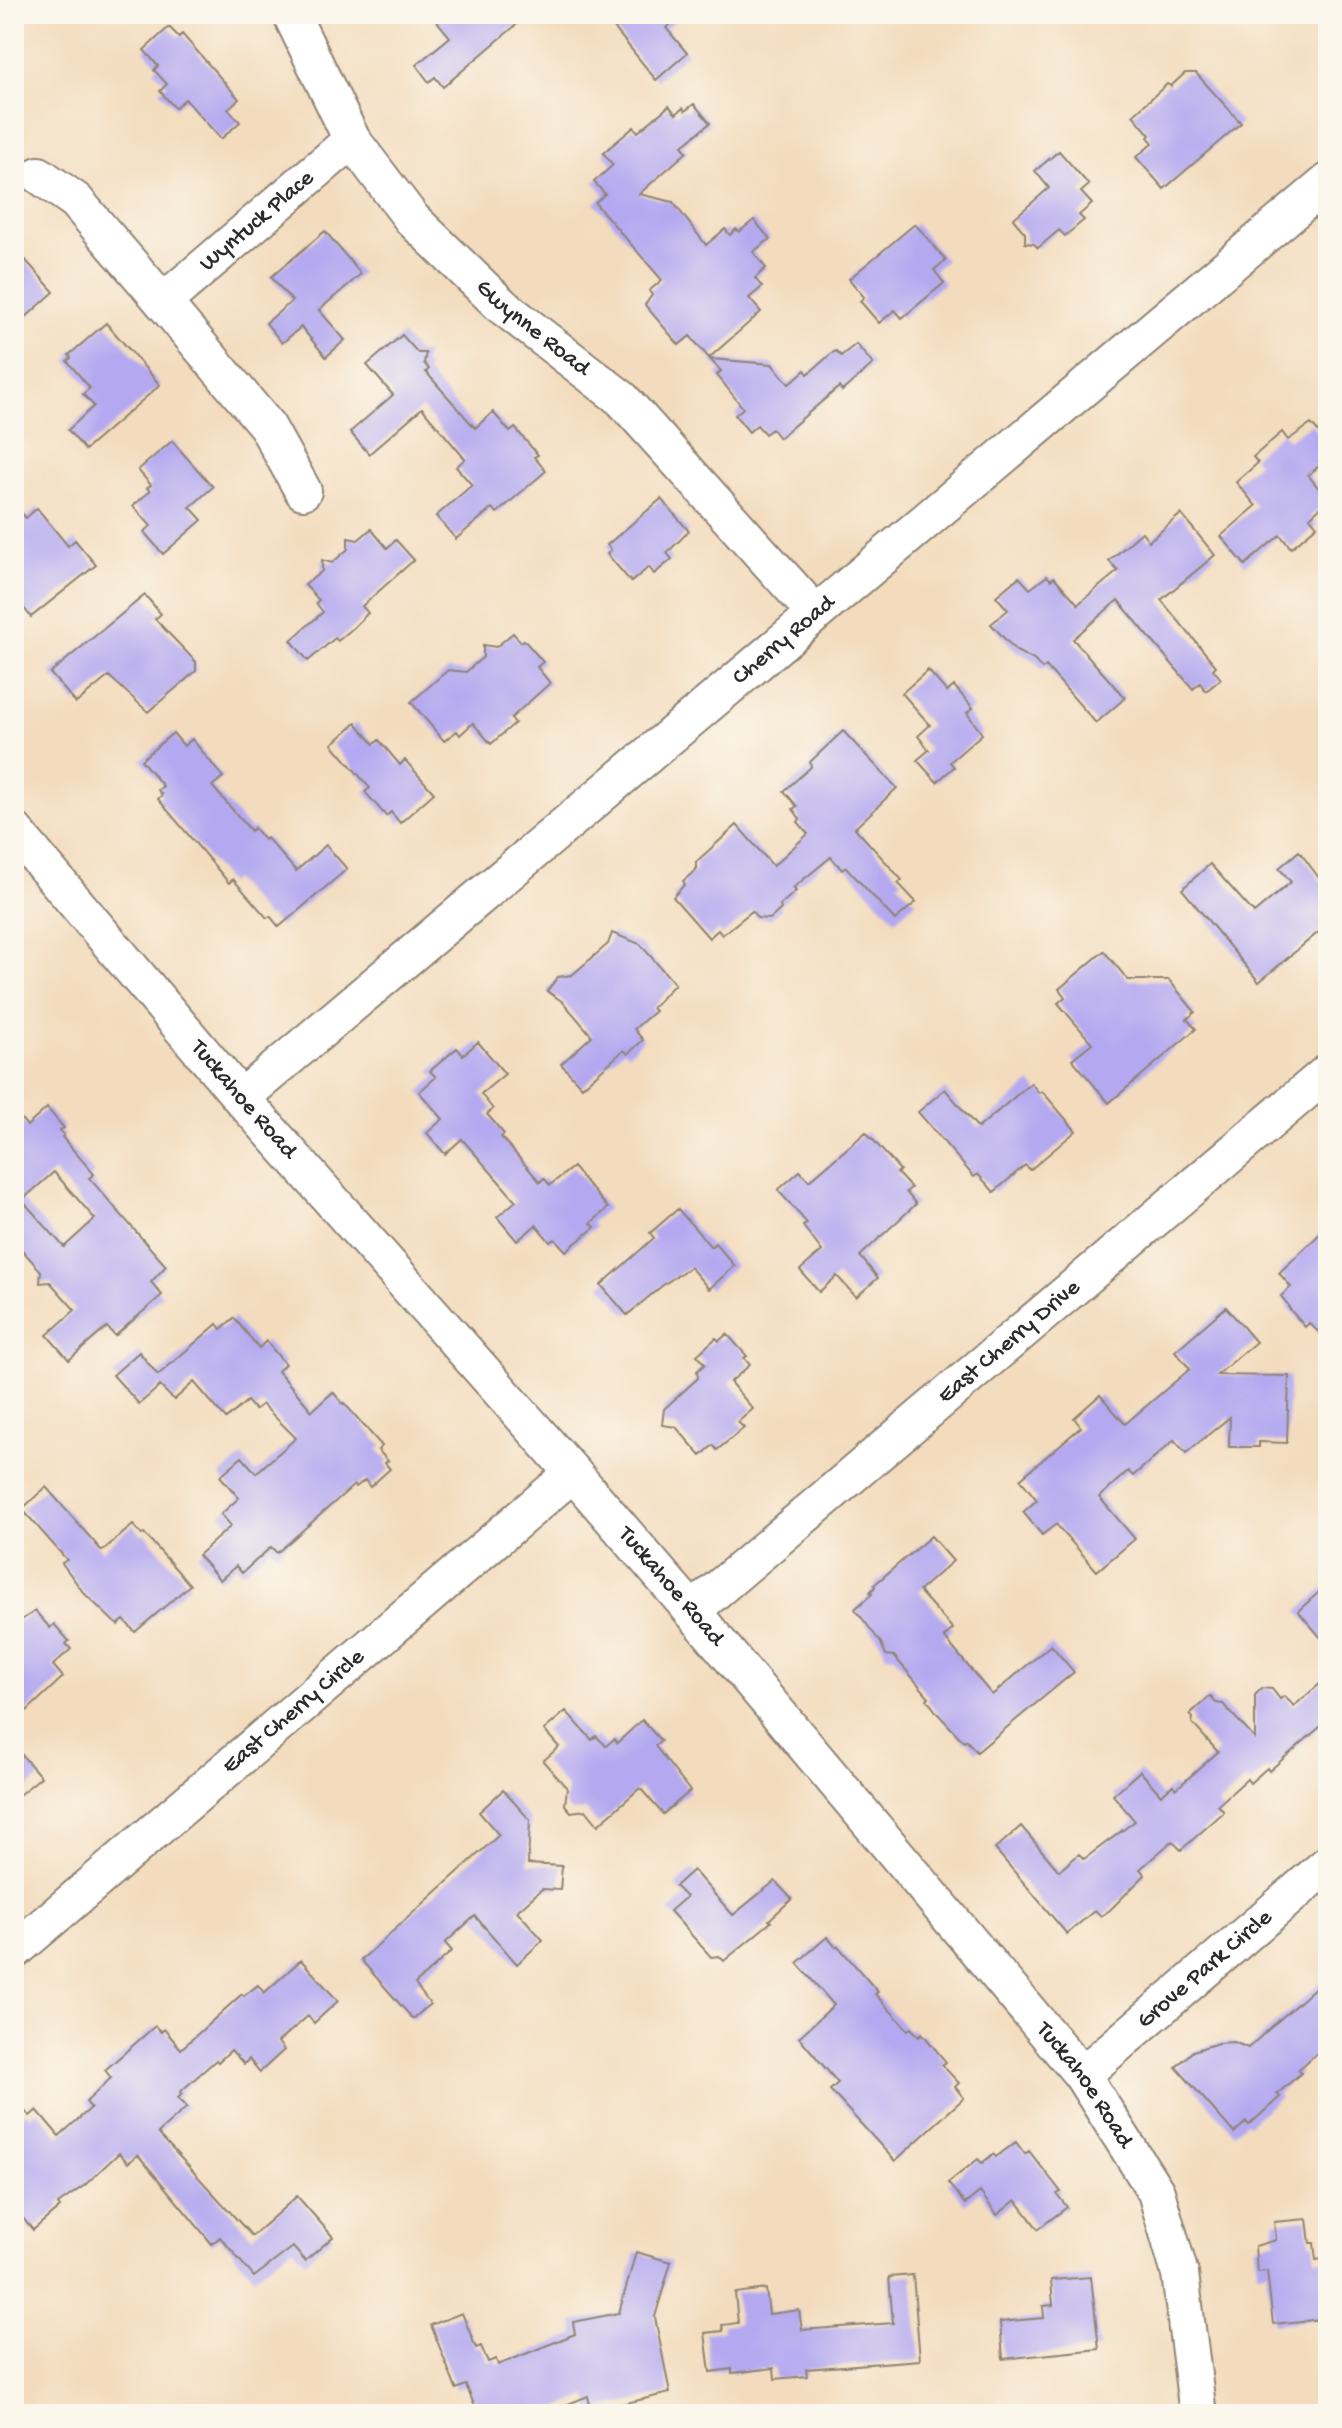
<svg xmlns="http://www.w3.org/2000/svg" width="1342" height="2428" viewBox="0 0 1342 2428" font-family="'Gochi Hand',sans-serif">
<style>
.building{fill:#b4a9f0;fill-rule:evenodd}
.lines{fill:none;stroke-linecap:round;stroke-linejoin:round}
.minor-casing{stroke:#8f8474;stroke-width:40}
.minor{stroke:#fff;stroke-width:36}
.labels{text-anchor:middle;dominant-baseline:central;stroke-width:7;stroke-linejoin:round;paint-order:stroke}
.street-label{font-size:24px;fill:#2b2b2b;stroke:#fbf7ec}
</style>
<rect width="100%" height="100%" fill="#fbf7ec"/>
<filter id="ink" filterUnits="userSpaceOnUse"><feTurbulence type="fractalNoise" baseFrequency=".0125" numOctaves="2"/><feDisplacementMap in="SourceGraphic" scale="16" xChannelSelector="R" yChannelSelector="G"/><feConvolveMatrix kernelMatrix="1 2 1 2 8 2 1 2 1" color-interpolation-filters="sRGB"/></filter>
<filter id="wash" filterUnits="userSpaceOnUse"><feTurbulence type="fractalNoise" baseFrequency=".006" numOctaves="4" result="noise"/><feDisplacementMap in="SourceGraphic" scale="32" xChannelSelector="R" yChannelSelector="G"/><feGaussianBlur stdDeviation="1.8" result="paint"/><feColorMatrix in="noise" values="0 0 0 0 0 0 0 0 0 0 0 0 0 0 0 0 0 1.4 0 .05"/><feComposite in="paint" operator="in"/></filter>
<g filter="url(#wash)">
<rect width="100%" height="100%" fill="#f3dcbd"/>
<g id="blocks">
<path class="building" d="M 431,14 L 529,14 L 443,87 L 435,77 L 429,82 L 416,65 L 450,37 Z
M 603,14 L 683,14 L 666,28 L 687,53 L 656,80 Z
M 169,27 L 179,37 L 182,34 L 239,99 L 228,109 L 240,122 L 221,139 L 185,99 L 175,108 L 160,91 L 167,84 L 154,70 L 158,66 L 144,50 Z
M 1185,73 L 1196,73 L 1241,123 L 1164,189 L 1136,157 L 1153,143 L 1148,137 L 1150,135 L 1133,115 L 1167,84 L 1171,86 Z
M 694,104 L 710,123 L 682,146 L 687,152 L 639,194 L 673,202 L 706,245 L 725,229 L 730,235 L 736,229 L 739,232 L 754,220 L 770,239 L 753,252 L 766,268 L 755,278 L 762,287 L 749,298 L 761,312 L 709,358 L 690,336 L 679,345 L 645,305 L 652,295 L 649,291 L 662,280 L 595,203 L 605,194 L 594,182 L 613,165 L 603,153 L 634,127 L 638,132 L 669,106 L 676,114 L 683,108 L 685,111 Z
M 1059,151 L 1089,185 L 1081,192 L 1092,204 L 1079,215 L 1084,220 L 1065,236 L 1059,230 L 1038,248 L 1034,244 L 1025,243 L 1025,233 L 1013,219 L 1049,188 L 1035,171 Z
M 915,224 L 946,260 L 934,270 L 944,283 L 902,318 L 895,310 L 879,323 L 860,301 L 864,297 L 849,279 Z
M 325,231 L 361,274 L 319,310 L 345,340 L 326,357 L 301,327 L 282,343 L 266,323 L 292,301 L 271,277 Z
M 14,247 L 54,292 L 14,328 Z
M 106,323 L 160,385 L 85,450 L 68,430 L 94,406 L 83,394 L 90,388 L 67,361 L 71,358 L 69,355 Z
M 402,335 L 418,353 L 426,353 L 424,363 L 429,369 L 426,372 L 475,428 L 493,412 L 510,432 L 515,428 L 538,455 L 534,457 L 546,471 L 497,513 L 492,508 L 456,539 L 436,516 L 472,485 L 456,467 L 465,459 L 422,408 L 369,454 L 350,432 L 393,395 L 367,365 Z
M 856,344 L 873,364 L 842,391 L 839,387 L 779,438 L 772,429 L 765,434 L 757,425 L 749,432 L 735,415 L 743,408 L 717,375 L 721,371 L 710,359 L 772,364 L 789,384 L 805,370 L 808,374 L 832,353 L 836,351 L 841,356 Z
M 1311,424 L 1328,443 L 1328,454 L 1319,461 L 1322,464 L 1308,475 L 1328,500 L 1310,517 L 1317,526 L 1291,548 L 1280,535 L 1245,565 L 1221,536 L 1256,506 L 1236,482 L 1258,463 L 1253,457 L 1282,432 L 1288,440 Z
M 172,441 L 213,487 L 190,507 L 202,520 L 163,554 L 144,532 L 151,526 L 133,506 L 150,491 L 147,488 L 151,485 L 138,470 Z
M 661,499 L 689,531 L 667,553 L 672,559 L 654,574 L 649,567 L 631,582 L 607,554 L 611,550 L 607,545 Z
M 14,504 L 26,518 L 37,508 L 68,546 L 75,540 L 96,565 L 31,617 L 23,607 L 14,615 Z
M 1181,514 L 1215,555 L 1161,600 L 1216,666 L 1213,669 L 1221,679 L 1206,691 L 1200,683 L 1193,689 L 1118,600 L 1073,639 L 1125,698 L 1096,723 L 1046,666 L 1042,669 L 1034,660 L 1016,651 L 991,624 L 1008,610 L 996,596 L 1019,577 L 1030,589 L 1047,576 L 1051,580 L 1054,577 L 1078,604 L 1118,571 L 1109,561 L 1142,532 L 1149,541 Z
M 371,529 L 387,548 L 396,540 L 414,560 L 362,606 L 368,613 L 353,628 L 338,641 L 335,638 L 308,661 L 291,640 L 323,612 L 316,603 L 319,600 L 305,585 L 322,571 L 322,560 L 332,563 L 348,549 L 348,538 L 358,540 Z
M 145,595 L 161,614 L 155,619 L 196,662 L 196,671 L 148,712 L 109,676 L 76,703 L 50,673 Z
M 513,633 L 521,642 L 524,640 L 543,662 L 537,667 L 550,683 L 511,718 L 515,723 L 491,744 L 473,723 L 460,735 L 457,731 L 444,741 L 411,702 L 448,670 L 466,672 L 483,657 L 483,645 L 496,647 Z
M 928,670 L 947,692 L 954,686 L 973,708 L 967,713 L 982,734 L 950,762 L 954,767 L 937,782 L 917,760 L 929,750 L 918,736 L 930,725 L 902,693 Z
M 356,723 L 374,744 L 379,740 L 400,765 L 405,760 L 434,793 L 400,823 L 391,812 L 386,816 L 365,792 L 370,788 L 332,744 Z
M 843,731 L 897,788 L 855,828 L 902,880 L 898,883 L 916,902 L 895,920 L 846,867 L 842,870 L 831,857 L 793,888 L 796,891 L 780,905 L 781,909 L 770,919 L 757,918 L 752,911 L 722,935 L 718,930 L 709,938 L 673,897 L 685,884 L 683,881 L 696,870 L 696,862 L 737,825 L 773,866 L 808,834 L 798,822 L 800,819 L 793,809 L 797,806 L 784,791 L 811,767 L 810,762 Z
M 173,733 L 184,746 L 192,739 L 223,777 L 212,786 L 251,831 L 254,828 L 264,840 L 267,838 L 296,871 L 326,845 L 347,869 L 279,927 L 270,916 L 267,918 L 233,879 L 229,883 L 158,799 L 162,795 L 158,790 L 163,786 L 141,760 Z
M 1299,851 L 1328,890 L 1328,907 L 1320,914 L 1328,924 L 1259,982 L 1182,889 L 1210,864 L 1254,913 L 1291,882 L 1279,868 Z
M 612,933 L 640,944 L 675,984 L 652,1008 L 655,1011 L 634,1029 L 643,1040 L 628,1054 L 624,1050 L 582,1087 L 561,1064 L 592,1036 L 563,1002 L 547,991 L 558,977 L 572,975 L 608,944 Z
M 1104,951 L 1128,980 L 1169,980 L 1195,1012 L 1187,1019 L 1196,1029 L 1109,1103 L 1072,1059 L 1092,1043 L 1058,1003 L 1065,997 L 1059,989 Z
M 478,1042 L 505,1074 L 481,1094 L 493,1109 L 487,1114 L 504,1134 L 501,1137 L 540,1182 L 544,1178 L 550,1185 L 573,1167 L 608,1208 L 591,1223 L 595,1227 L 566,1251 L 555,1239 L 550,1242 L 536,1225 L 517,1241 L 497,1217 L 516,1201 L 462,1139 L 445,1154 L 427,1133 L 443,1119 L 419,1092 L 436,1077 L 430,1071 L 457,1048 L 463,1055 Z
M 1031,1083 L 1039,1093 L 1042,1091 L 1076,1131 L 1030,1170 L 1025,1165 L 994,1192 L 978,1174 L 974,1177 L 918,1112 L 945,1089 L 978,1128 Z
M 47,1108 L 64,1128 L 60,1130 L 64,1135 L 62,1137 L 94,1174 L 89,1178 L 166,1266 L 151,1282 L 162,1295 L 115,1336 L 107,1327 L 69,1360 L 47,1335 L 75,1310 L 50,1282 L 40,1283 L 41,1271 L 14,1241 L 14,1110 L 27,1126 ZM 54,1172 L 95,1219 L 64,1247 L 22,1200 Z
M 866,1132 L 900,1170 L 897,1173 L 911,1188 L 906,1192 L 916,1204 L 860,1256 L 878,1278 L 856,1297 L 837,1276 L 819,1292 L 800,1270 L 822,1251 L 803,1226 L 807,1223 L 778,1190 L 800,1171 L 809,1181 Z
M 678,1209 L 711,1247 L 715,1243 L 735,1266 L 709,1289 L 690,1267 L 663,1285 L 627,1315 L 601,1285 L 654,1238 L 650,1233 Z
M 1328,1226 L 1328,1341 L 1309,1323 L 1305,1327 L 1288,1307 L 1289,1306 L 1281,1296 L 1291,1287 L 1279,1273 Z
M 1226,1307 L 1256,1342 L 1217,1375 L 1289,1376 L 1287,1443 L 1259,1442 L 1259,1447 L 1229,1447 L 1230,1417 L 1186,1453 L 1174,1440 L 1133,1476 L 1128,1471 L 1099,1497 L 1135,1539 L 1097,1571 L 1056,1524 L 1042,1535 L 1023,1512 L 1037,1500 L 1020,1479 L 1081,1427 L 1074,1418 L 1100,1395 L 1125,1424 L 1190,1369 L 1175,1351 Z
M 234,1318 L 259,1348 L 266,1341 L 285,1364 L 278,1371 L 312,1411 L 333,1392 L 343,1404 L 344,1403 L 382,1446 L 378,1450 L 388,1461 L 385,1463 L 390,1469 L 370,1487 L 365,1480 L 356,1487 L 354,1485 L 277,1553 L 271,1547 L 242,1573 L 236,1566 L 220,1580 L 198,1555 L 231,1526 L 221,1514 L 239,1498 L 220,1476 L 242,1457 L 256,1473 L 296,1438 L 262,1404 L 255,1410 L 247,1401 L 226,1419 L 194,1382 L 174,1400 L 160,1386 L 139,1404 L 113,1375 L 139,1352 L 158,1375 L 217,1324 L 221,1329 Z
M 727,1334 L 747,1356 L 744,1358 L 750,1365 L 730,1382 L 753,1409 L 738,1422 L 744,1428 L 717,1450 L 713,1445 L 701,1456 L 676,1427 L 662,1425 L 664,1409 L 698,1378 L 697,1371 L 705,1364 L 697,1355 L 716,1338 L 719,1341 Z
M 46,1487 L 102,1551 L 133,1525 L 142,1535 L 144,1533 L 190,1585 L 135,1632 L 124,1620 L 118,1625 L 113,1621 L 83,1592 L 62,1563 L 67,1560 L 22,1509 Z
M 931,1536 L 953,1561 L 919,1591 L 953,1629 L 944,1637 L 992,1695 L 1051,1645 L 1074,1672 L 977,1752 L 966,1740 L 964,1742 L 937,1713 L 927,1699 L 929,1697 L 894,1656 L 886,1655 L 881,1643 L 855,1609 L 872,1594 L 870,1592 L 875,1587 L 874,1585 Z
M 1328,1584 L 1328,1646 L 1298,1611 Z
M 35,1611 L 50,1628 L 54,1624 L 69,1641 L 66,1644 L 71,1649 L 53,1665 L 63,1677 L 14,1723 L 14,1625 Z
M 1328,1677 L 1328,1720 L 1269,1771 L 1267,1768 L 1250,1783 L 1247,1779 L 1218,1805 L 1224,1812 L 1181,1850 L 1172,1841 L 1140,1869 L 1145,1875 L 1110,1910 L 1101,1916 L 1095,1910 L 1067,1934 L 995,1849 L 1021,1826 L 1059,1871 L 1079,1854 L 1084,1859 L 1135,1821 L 1113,1795 L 1140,1771 L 1161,1795 L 1173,1785 L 1176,1789 L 1218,1752 L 1192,1723 L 1193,1718 L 1190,1714 L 1210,1696 L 1216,1703 L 1223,1704 L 1255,1739 L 1255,1695 L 1262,1688 L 1272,1689 L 1280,1699 L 1284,1696 L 1294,1706 Z
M 566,1711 L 592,1740 L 596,1736 L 606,1746 L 614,1739 L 617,1743 L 642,1720 L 661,1741 L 655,1746 L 690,1791 L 663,1814 L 640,1788 L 598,1825 L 586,1810 L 571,1812 L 565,1805 L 567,1788 L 543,1761 L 559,1747 L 544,1730 Z
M 14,1746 L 41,1777 L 14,1799 Z
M 503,1790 L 530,1820 L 528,1864 L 562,1866 L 560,1890 L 542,1889 L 517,1911 L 543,1940 L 517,1964 L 475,1916 L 445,1943 L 452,1951 L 415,1984 L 430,2004 L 413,2019 L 361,1960 L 499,1835 L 479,1812 Z
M 693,1870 L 733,1915 L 775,1881 L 792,1899 L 769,1920 L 771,1922 L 724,1961 L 719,1956 L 711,1957 L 670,1911 L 686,1897 L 675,1886 Z
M 827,1937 L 836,1947 L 838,1946 L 878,1992 L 875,1994 L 908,2030 L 911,2028 L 919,2036 L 922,2033 L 946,2062 L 942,2065 L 959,2083 L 955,2087 L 964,2098 L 895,2161 L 830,2090 L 838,2083 L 799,2037 L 834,2005 L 797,1963 Z
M 301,1960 L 338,2001 L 314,2023 L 308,2016 L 278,2042 L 284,2050 L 260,2072 L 249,2059 L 244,2064 L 231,2050 L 218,2062 L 216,2060 L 180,2092 L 182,2094 L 178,2098 L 187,2107 L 158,2133 L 252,2236 L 297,2196 L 333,2237 L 305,2261 L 293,2247 L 254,2277 L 220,2237 L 212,2244 L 138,2155 L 128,2163 L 119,2153 L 85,2185 L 58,2204 L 60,2207 L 33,2230 L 14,2208 L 14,2122 L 26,2112 L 30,2116 L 37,2110 L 59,2136 L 91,2108 L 86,2102 L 111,2078 L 105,2070 L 155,2026 L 161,2032 L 164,2029 L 181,2049 L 242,1994 L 244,1996 L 258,1985 L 264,1993 Z
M 1328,1976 L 1328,2043 L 1298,2070 L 1301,2073 L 1277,2094 L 1280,2097 L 1249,2125 L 1246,2122 L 1234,2133 L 1176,2067 L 1193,2051 L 1218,2043 L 1234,2042 L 1248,2048 Z
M 1016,2142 L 1025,2154 L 1029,2151 L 1047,2174 L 1061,2192 L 1057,2194 L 1067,2207 L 1038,2229 L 1016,2200 L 997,2215 L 980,2192 L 965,2204 L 948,2183 L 978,2159 L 982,2163 L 993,2154 L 996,2157 Z
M 1307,2219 L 1310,2243 L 1314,2243 L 1316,2260 L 1328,2258 L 1328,2311 L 1322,2312 L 1322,2319 L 1273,2324 L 1267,2271 L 1257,2272 L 1255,2246 L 1276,2240 L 1274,2222 Z
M 636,2252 L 671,2262 L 655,2317 L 670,2393 L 591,2411 L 588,2396 L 543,2414 L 478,2414 L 466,2385 L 456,2389 L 431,2325 L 462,2313 L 476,2348 L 481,2346 L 488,2362 L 496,2359 L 498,2365 L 575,2334 L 573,2322 L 619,2313 Z
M 913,2275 L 920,2360 L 806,2369 L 807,2376 L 775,2379 L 774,2368 L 732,2373 L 732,2369 L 710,2372 L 705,2333 L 723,2331 L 722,2325 L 738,2323 L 735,2293 L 766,2289 L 769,2314 L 799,2310 L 802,2330 L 893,2323 L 889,2277 Z
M 1091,2277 L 1099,2349 L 1003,2359 L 1000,2322 L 1044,2318 L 1043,2306 L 1053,2305 L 1051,2280 Z"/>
</g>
</g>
<g filter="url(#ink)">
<use href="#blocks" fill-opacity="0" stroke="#8f8474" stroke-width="2"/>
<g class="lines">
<g class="minor-casing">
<g id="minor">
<path id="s1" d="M 291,14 L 352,140 L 412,219 L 502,306 L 622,399 L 815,613"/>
<path d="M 39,175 L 76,201 L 163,302 L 267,426 L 303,491"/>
<path id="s2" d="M 163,302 L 352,140"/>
<path id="s3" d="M 14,830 L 241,1098 L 573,1473 L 692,1611 L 1082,2075 L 1156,2192 L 1180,2274 L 1198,2414"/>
<path id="s4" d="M 241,1098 L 1328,182"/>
<path id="s5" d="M 692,1611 L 1328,1072"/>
<path id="s6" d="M 14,1951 L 573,1473"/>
<path id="s7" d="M 1082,2075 L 1328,1864"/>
</g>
</g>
<use href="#minor" class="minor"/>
</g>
</g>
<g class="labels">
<g class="street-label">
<text stroke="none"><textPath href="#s2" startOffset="124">Wyntuck Place</textPath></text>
<text stroke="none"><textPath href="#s1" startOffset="402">Gwynne Road</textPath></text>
<text stroke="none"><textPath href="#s4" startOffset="710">Cherry Road</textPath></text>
<text stroke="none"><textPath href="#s3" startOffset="354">Tuckahoe Road</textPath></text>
<text stroke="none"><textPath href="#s5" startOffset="416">East Cherry Drive</textPath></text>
<text stroke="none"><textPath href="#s3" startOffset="1002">Tuckahoe Road</textPath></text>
<text stroke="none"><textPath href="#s6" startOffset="368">East Cherry Circle</textPath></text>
<text stroke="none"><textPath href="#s7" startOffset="162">Grove Park Circle</textPath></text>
<text stroke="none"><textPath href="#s3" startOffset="1650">Tuckahoe Road</textPath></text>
</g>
</g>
<rect width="1342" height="2428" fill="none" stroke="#fbf7ec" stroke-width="48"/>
</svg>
